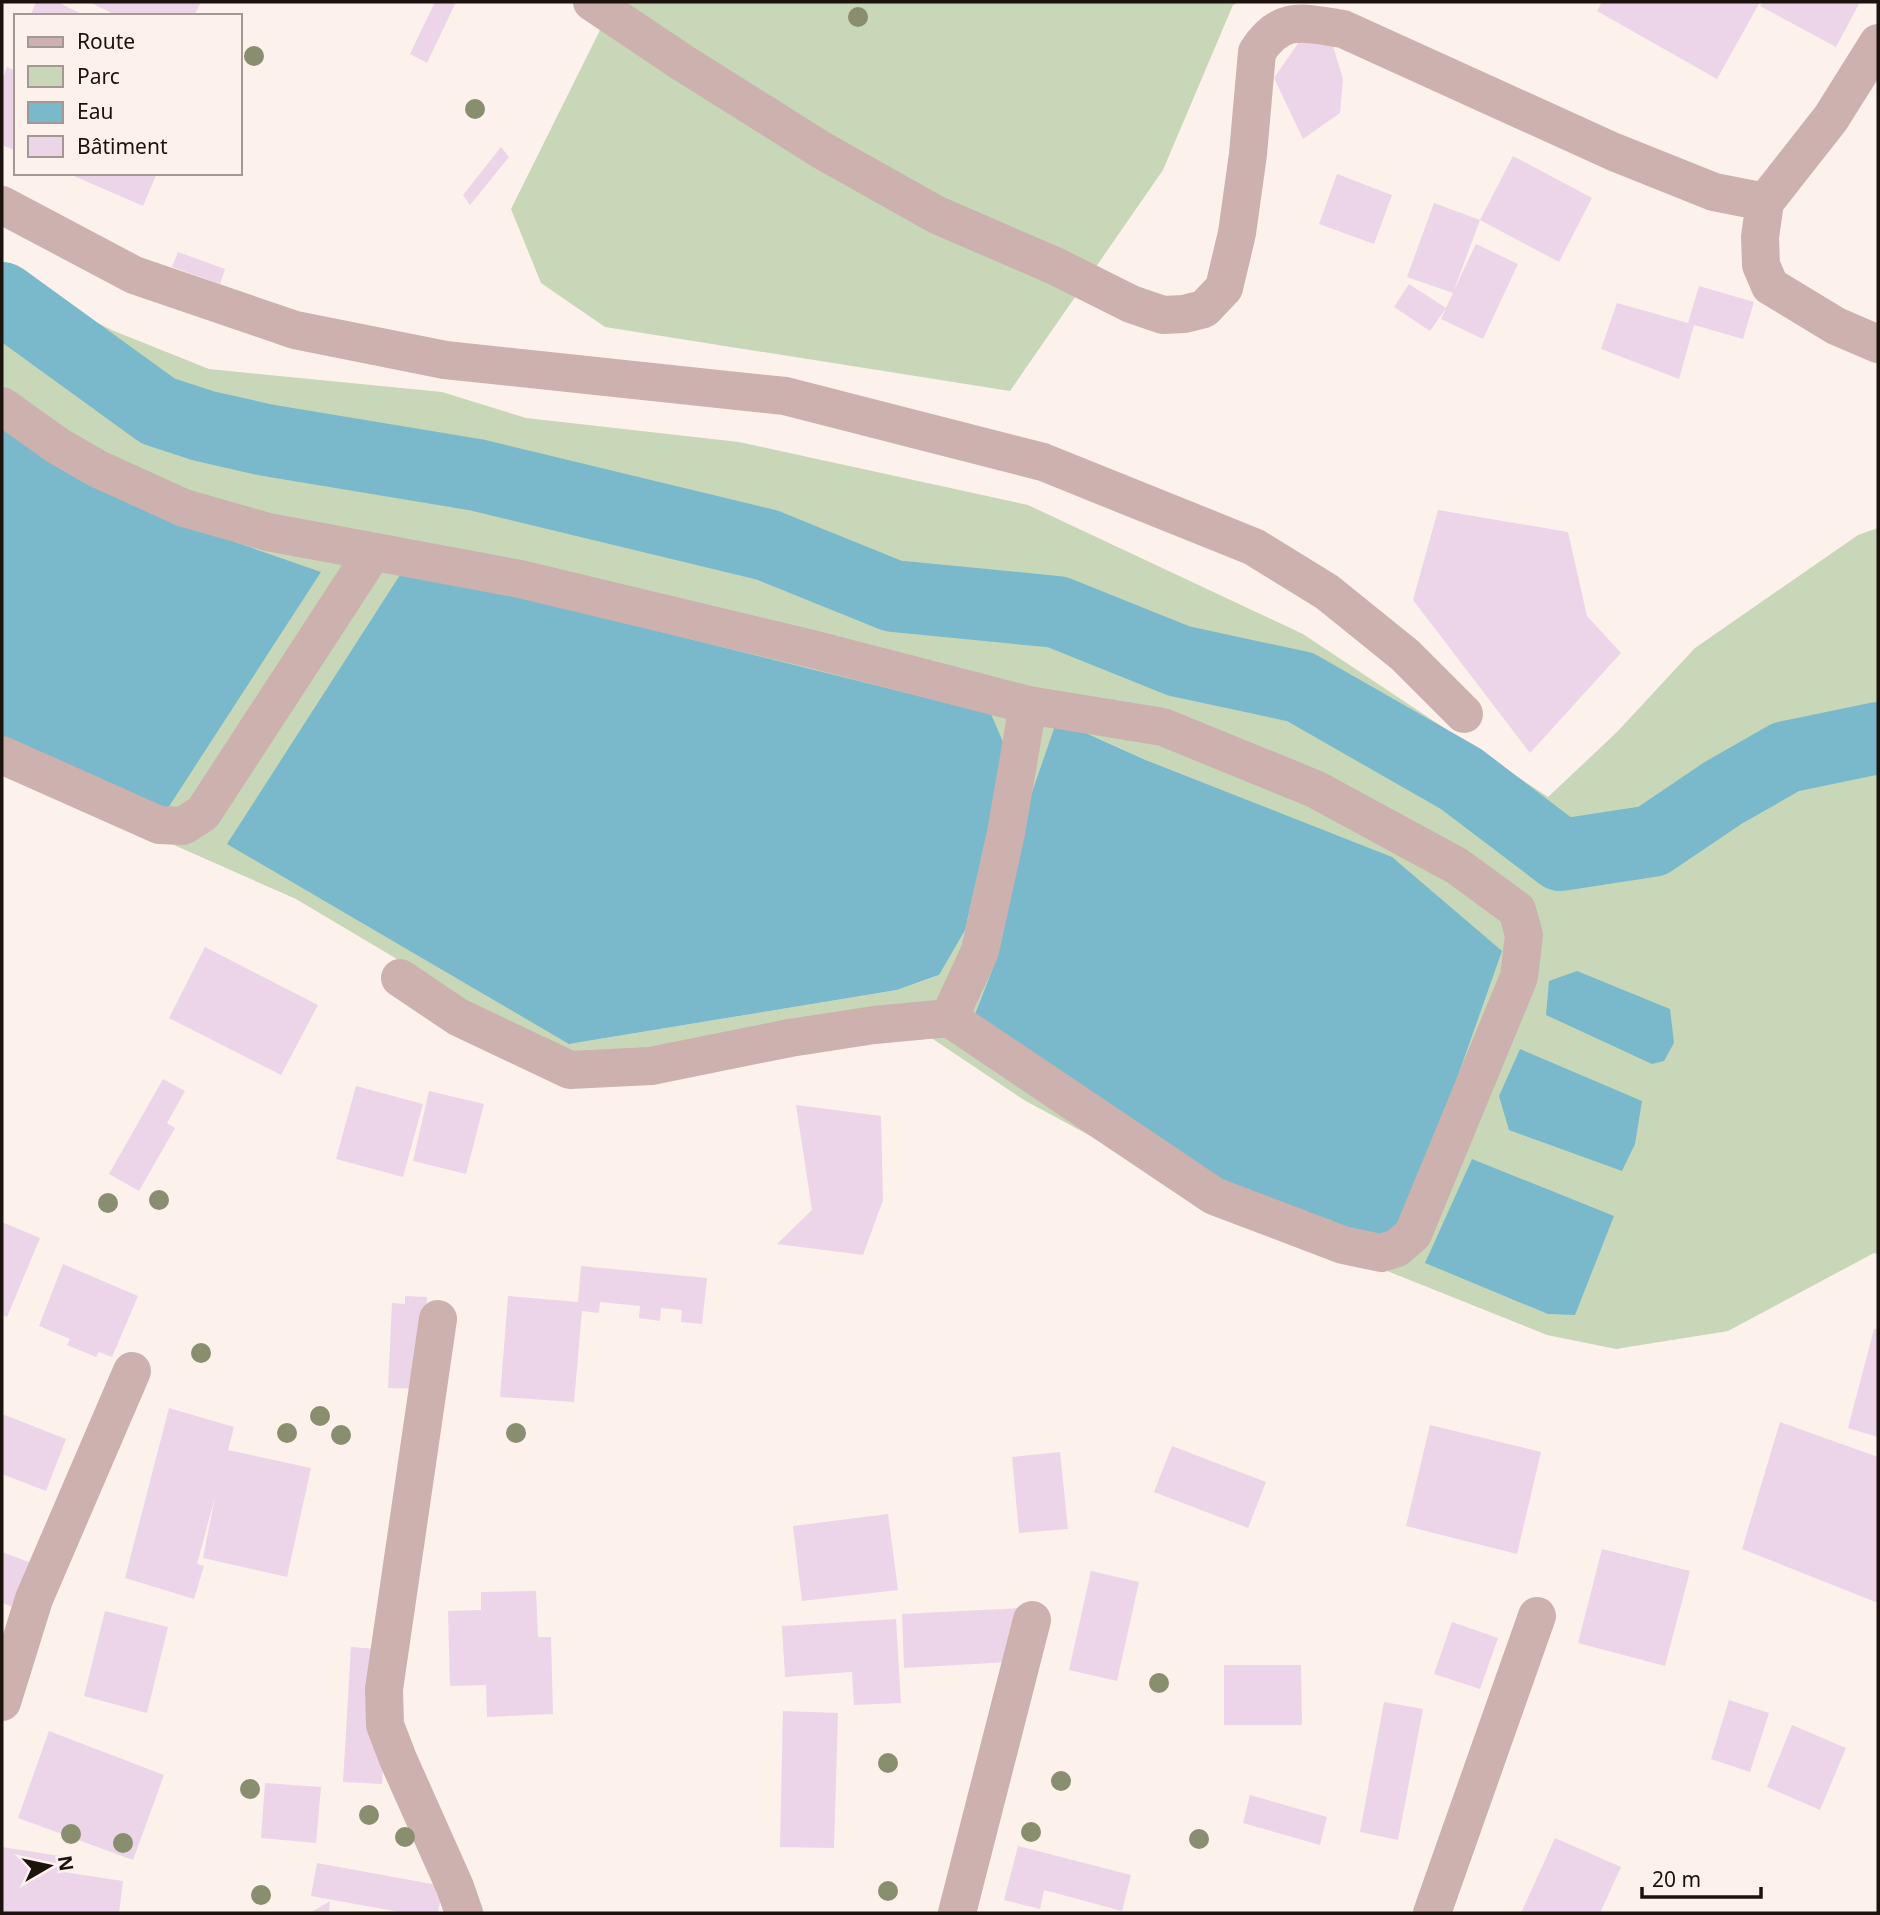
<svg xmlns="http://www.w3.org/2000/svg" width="1880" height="1915" viewBox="0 0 1880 1915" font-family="'Noto Sans',sans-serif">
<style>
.green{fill:#c8d7b8;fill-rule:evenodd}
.water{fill:#7ab9cc}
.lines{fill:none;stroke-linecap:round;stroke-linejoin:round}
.river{stroke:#7ab9cc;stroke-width:72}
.building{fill:#ecd5e8}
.minor{stroke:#ccb1ae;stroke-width:38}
.tree{fill:#898e6e}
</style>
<rect width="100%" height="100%" fill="#fdf1ec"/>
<path class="green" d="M 614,2 L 1239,2 L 1233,5 L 1163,170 L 1010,391 L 605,327 L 541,283 L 511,209 Z
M 2,273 L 14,282 L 114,331 L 209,369 L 442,392 L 526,418 L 739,442 L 1028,505 L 1303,634 L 1548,797 L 1617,732 L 1695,648 L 1858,535 L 1878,528 L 1878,1254 L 1874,1253 L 1728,1331 L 1616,1349 L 1547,1335 L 1205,1198 L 1024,1100 L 891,1011 L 682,1044 L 581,1057 L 550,1050 L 296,899 L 2,769 L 232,541 L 2,429 ZM 1058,720 L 1148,761 L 1031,795 ZM 940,975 L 897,990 L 569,1044 Z"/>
<path class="water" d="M 2,429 L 232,541 L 321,572 L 168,808 L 2,747 Z
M 400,575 L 445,578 L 991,714 L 1006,749 L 965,930 L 939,975 L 897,990 L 569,1044 L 227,844 Z
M 1057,720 L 1148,761 L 1392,857 L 1502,951 L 1401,1237 L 1376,1247 L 1222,1193 L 972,1022 L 995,963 L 1031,795 Z
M 1577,971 L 1670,1009 L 1674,1043 L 1664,1061 L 1652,1064 L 1546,1015 L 1549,981 Z
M 1520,1049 L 1642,1101 L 1635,1144 L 1622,1171 L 1509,1130 L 1499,1096 Z
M 1472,1159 L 1614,1216 L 1575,1315 L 1548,1314 L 1425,1263 Z"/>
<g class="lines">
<path class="river" d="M 2,298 L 158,411 L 204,426 L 266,440 L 477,475 L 767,545 L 893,596 L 1057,612 L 1179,661 L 1300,687 L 1461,779 L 1561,855 L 1652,841 L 1723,793 L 1786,757 L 1878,738"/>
</g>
<path class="building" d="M 36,2 L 57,2 L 86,16 L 30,16 Z
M 89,2 L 201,2 L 194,16 L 118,16 Z
M 435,2 L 456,2 L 427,63 L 410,54 Z
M 1602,2 L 1760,2 L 1717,79 L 1597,11 Z
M 1763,2 L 1860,2 L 1836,47 L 1760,6 Z
M 1301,39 L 1333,46 L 1343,79 L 1340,113 L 1303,139 L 1274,78 Z
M 7,67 L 16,71 L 16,151 L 2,145 L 2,80 Z
M 501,147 L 509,157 L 470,205 L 463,195 Z
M 1513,156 L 1592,198 L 1559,262 L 1480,220 Z
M 67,173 L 157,173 L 143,206 Z
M 1337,174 L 1392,195 L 1374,244 L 1319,224 Z
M 1434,203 L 1480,220 L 1454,290 L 1476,244 L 1518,264 L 1483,339 L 1441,319 L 1446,308 L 1430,331 L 1394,307 L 1409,284 L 1446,308 L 1453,293 L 1407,277 Z
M 178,252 L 225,269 L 220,284 L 172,267 Z
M 1699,286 L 1754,302 L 1743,339 L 1694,325 L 1679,379 L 1601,349 L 1617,303 L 1688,323 Z
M 1438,510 L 1568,532 L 1587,616 L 1621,653 L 1530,753 L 1413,600 Z
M 205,947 L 318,1005 L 281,1075 L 169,1018 Z
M 163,1079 L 185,1091 L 167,1123 L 175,1128 L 139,1191 L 109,1174 Z
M 356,1086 L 423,1104 L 403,1177 L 336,1159 Z
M 429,1091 L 484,1104 L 466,1174 L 413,1161 Z
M 796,1105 L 881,1116 L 883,1200 L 863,1255 L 777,1244 L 812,1210 Z
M 2,1222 L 40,1238 L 7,1317 L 2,1315 Z
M 63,1264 L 138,1296 L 112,1357 L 99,1352 L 96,1357 L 67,1345 L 70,1339 L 39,1326 Z
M 581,1266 L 707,1278 L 702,1324 L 681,1322 L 682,1310 L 661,1308 L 660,1321 L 639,1318 L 640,1306 L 600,1302 L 599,1313 L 582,1311 L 574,1402 L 500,1397 L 508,1296 L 578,1302 Z
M 405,1296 L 427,1297 L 423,1389 L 388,1388 L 392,1303 L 405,1304 Z
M 1874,1329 L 1878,1329 L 1878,1437 L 1848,1428 Z
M 169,1408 L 234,1427 L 228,1450 L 311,1468 L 287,1577 L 203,1558 L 215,1497 L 197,1564 L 204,1566 L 194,1599 L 125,1578 Z
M 2,1414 L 66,1439 L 46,1491 L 2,1474 Z
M 1780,1422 L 1878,1457 L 1878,1603 L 1742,1549 Z
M 1430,1425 L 1541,1452 L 1517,1554 L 1406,1526 Z
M 1172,1446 L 1266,1482 L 1248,1528 L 1154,1492 Z
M 1060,1452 L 1068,1529 L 1019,1533 L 1012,1457 Z
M 888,1514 L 898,1590 L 802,1601 L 793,1526 Z
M 1602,1549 L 1690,1571 L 1665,1666 L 1578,1643 Z
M 2,1552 L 53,1571 L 37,1616 L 2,1603 Z
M 1091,1571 L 1139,1582 L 1117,1681 L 1069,1670 Z
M 536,1591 L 538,1637 L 551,1637 L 553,1714 L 487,1717 L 486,1685 L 450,1686 L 448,1611 L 481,1610 L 481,1592 Z
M 1024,1608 L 1028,1661 L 904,1668 L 902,1614 Z
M 105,1611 L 168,1627 L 147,1713 L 84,1696 Z
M 896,1619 L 901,1703 L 854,1705 L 852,1672 L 785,1677 L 782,1626 Z
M 1452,1622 L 1498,1638 L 1480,1689 L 1434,1674 Z
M 351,1647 L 390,1650 L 382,1784 L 343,1782 Z
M 1224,1665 L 1301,1665 L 1302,1725 L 1224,1725 Z
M 1729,1700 L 1769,1713 L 1750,1772 L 1711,1759 Z
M 1384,1702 L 1423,1709 L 1398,1840 L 1360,1832 Z
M 783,1711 L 838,1713 L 834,1848 L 780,1847 Z
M 1792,1725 L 1846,1748 L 1820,1810 L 1767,1787 Z
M 49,1731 L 164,1775 L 133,1860 L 18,1818 Z
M 265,1783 L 321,1787 L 316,1843 L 261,1838 Z
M 1250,1795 L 1327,1817 L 1320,1845 L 1243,1823 Z
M 1555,1838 L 1621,1867 L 1600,1913 L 1521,1913 Z
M 1018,1846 L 1131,1875 L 1122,1911 L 1044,1890 L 1040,1909 L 1004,1900 Z
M 2,1847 L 60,1856 L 57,1871 L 123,1881 L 119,1913 L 2,1913 Z
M 317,1863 L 443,1886 L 438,1913 L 405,1913 L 311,1896 Z
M 330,1901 L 329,1913 L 310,1913 Z"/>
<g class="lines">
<path class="minor" d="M 592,2 L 683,63 L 823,151 L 937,215 L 1055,266 L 1131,304 L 1163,315 L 1184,314 L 1204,309 L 1224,288 L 1237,233 L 1248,154 L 1257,52 C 1281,14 1304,23 1343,29 L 1614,152 L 1714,192 L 1765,202
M 1878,43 L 1831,118 L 1765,202 L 1760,237 L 1761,265 L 1770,286 L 1836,326 L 1878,344
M 2,205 L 134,275 L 295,330 L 445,360 L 785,396 L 1043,462 L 1254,547 L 1327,592 L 1405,655 L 1464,714
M 2,406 L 58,446 L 98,469 L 184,508 L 268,532 L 520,579 L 812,649 L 1028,705 L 1163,727 L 1315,789 L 1457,866 L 1517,910 L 1524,935 L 1519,977 L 1413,1234 L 1397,1248 L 1381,1253 L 1343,1245 L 1214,1196 L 949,1018 L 874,1025 L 790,1038 L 651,1066 L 570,1070 L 458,1017 L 400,978
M 2,755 L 159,825 L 183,826 L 203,813 L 373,552
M 949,1018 L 980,951 L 1006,833 L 1028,705
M 438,1319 L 384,1689 L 385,1725 L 398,1759 L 455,1887 L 464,1913
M 2,1702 L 34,1599 L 132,1371
M 957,1913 L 1032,1620
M 1432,1913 L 1537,1616"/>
</g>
<g class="tree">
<circle cx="858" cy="17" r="10"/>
<circle cx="254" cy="56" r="10"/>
<circle cx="475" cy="109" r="10"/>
<circle cx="159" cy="1200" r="10"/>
<circle cx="108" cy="1203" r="10"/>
<circle cx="201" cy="1353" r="10"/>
<circle cx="320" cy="1416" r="10"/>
<circle cx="287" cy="1433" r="10"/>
<circle cx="516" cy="1433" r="10"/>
<circle cx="341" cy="1435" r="10"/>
<circle cx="1159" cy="1683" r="10"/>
<circle cx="888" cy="1763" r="10"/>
<circle cx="1061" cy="1781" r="10"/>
<circle cx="250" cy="1789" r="10"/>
<circle cx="369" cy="1815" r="10"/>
<circle cx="1031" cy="1832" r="10"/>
<circle cx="71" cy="1834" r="10"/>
<circle cx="405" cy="1837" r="10"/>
<circle cx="1199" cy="1839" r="10"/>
<circle cx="123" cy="1843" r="10"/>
<circle cx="888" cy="1891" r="10"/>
<circle cx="261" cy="1895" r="10"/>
</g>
<rect width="1880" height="1915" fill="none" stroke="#1c120e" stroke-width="7"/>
<rect x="14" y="14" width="228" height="161" fill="#fdf1ec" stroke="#a39893" stroke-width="2"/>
<rect x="28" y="37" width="35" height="10" fill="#ccb1ae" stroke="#a39893" stroke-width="2"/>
<text x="77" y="49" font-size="21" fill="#1c120e">Route</text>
<rect x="28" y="66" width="35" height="21" fill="#c8d7b8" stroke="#a39893" stroke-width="2"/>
<text x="77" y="84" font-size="21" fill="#1c120e">Parc</text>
<rect x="28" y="102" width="35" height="21" fill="#7ab9cc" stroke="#a39893" stroke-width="2"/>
<text x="77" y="119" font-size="21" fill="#1c120e">Eau</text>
<rect x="28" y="136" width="35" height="21" fill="#ecd5e8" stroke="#a39893" stroke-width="2"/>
<text x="77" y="154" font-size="21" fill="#1c120e">Bâtiment</text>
<g transform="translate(49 1866) rotate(81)" stroke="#fdf1ec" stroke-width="5" paint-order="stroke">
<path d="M0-5L12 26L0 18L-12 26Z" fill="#1c120e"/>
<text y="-10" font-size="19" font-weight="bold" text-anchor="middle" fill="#1c120e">N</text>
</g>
<path d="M1642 1887v10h119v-10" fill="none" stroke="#1c120e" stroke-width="3.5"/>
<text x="1652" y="1887" font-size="21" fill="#1c120e" stroke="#fdf1ec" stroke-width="5" paint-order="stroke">20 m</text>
</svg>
